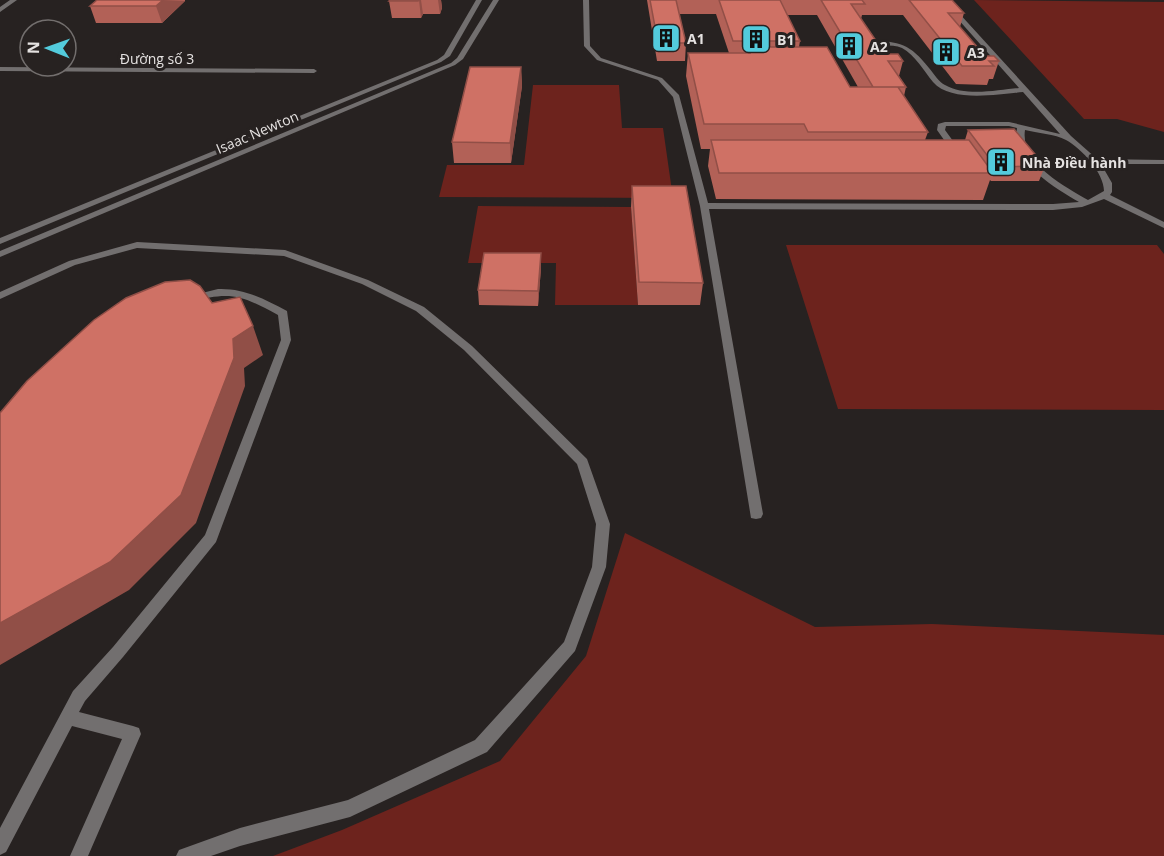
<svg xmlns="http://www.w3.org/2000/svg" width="1164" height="856" viewBox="0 0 1164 856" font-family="'Open Sans',sans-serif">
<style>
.green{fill:#6d231d}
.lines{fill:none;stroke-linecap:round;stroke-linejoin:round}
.service{fill:#726f6f;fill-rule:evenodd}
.minor{fill:#726f6f;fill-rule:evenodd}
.tertiary{fill:#726f6f;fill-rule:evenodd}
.wall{fill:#b26157;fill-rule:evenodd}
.shaded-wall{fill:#914f47}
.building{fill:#cf7165;stroke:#914f47;stroke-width:1.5}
.labels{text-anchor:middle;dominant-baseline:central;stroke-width:6;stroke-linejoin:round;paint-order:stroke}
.far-poi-label{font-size:14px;font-weight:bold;fill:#e5e2e1;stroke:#272221;text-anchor:start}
.far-street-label{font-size:14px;fill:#e5e2e1;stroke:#272221}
</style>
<rect width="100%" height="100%" fill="#272221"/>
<path class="green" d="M 974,0 L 1164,2 L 1164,132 L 1117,119 L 1084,119 Z
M 533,85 L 619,85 L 622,128 L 663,128 L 673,198 L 439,197 L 447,165 L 524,165 Z
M 478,206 L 631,207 L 638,305 L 555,305 L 556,263 L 468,263 Z
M 786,245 L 1157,245 L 1164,254 L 1164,410 L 838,409 Z
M 625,533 L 815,627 L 932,624 L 1164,635 L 1164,856 L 273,856 L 342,830 L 500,761 L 586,656 Z"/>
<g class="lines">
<path class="service" d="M 583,0 L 589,0 L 590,46 L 601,58 L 662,78 L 679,95 L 708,203 L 1053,204 L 1079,202 C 1053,187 1012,163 1017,128 L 1009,126 L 946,126 L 945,130 L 961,152 L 957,154 L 954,154 L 937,130 L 938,124 L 945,122 L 1009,122 L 1060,134 L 1023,92 C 999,94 951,103 933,82 C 924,71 915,55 902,48 C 891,43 876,48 866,43 L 869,41 C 900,41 910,44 929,68 C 934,74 939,82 945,85 C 966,97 997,90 1019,88 L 941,0 L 947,0 L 1071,136 L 1097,159 L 1164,160 L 1164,164 L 1101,164 L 1112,183 L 1112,192 L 1110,195 L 1164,222 L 1164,228 L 1104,199 L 1082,207 L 1053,210 L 709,209 L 763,514 L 761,518 L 756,519 L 751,518 L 700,206 L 673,97 L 658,80 L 597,60 L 584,46 ZM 1025,130 C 1037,133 1055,134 1066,140 C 1082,149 1104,173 1104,191 L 1088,200 C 1064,186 1020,163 1025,130 Z
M 137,242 L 285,250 L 368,280 L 424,307 L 472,346 L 587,459 L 610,524 L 606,567 L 575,651 L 487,752 L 350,817 L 240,846 L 211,856 L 176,856 L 179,850 L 240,828 L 348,800 L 475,740 L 564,642 L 592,567 L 596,524 L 577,464 L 464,350 L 416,311 L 362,284 L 284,256 L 137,248 L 75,265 L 0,299 L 0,292 L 69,261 Z
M 218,289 C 244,288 264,299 287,311 L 291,340 L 216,542 L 123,657 L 85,701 L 79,712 L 133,726 L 139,728 L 141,734 L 88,856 L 70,856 L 122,739 L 72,726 L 6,852 L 0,855 L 0,828 L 73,691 L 113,647 L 205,535 L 281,340 L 278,315 C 241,295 231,291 190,302 L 185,299 L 186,297 Z"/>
<path class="minor" d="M 10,0 L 17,0 L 0,12 L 0,7 Z
M 0,67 L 314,69 L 317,71 L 314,73 L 0,71 Z"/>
<path class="tertiary" d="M 476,0 L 482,0 L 450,56 L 441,62 L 0,244 L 0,238 L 437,60 L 444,55 Z
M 493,0 L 499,0 L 463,59 L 455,65 L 0,257 L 0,251 L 451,63 L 457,58 Z"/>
</g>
<path class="wall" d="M 97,0 L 185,0 L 185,1 L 162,23 L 96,23 L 90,6 Z
M 390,0 L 441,0 L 442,8 L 440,14 L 423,14 L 421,18 L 392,18 L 389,1 Z
M 647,0 L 952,0 L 964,13 L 960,27 L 985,56 L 999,61 L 993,79 L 989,79 L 987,85 L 956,84 L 903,15 L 862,15 L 861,19 L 885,54 L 903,61 L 899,76 L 906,87 L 904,96 L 928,132 L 925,140 L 965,140 L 968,130 L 1045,166 L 1039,181 L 991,181 L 990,180 L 983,200 L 716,199 L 708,166 L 710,149 L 701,149 L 686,76 L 688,53 L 729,53 L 716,14 L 679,14 L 686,43 L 685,61 L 657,61 ZM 787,15 L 817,15 L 858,87 L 850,87 L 799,47 L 800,41 Z
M 521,67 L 522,86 L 511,163 L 454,163 L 452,142 Z
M 632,186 L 703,283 L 700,305 L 638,305 L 631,207 Z
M 541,253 L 541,268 L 538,306 L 479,305 L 478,290 Z"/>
<path class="shaded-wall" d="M 163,0 L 185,1 L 162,23 L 156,6 Z
M 419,0 L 421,0 L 423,14 L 421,18 Z
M 438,0 L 441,0 L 442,8 L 440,14 Z
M 521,67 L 522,86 L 511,163 L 510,143 Z
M 541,253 L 541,268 L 538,306 L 538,291 Z
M 253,326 L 263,355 L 244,368 L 245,386 L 196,523 L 129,590 L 0,665 L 0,623 L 233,339 Z"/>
<path class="building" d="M 97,0 L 163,0 L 156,6 L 90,6 Z
M 390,0 L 419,0 L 418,1 L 389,1 Z
M 650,0 L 676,0 L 686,43 L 658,43 Z
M 719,0 L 780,0 L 800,41 L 733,41 Z
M 821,0 L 862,0 L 865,4 L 851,4 L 885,54 L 898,54 L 903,61 L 888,61 L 906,87 L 873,87 Z
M 909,0 L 952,0 L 964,13 L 948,13 L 985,56 L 994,56 L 999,61 L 989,61 L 994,66 L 962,66 Z
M 748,47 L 827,47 L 850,87 L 898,87 L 928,132 L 808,132 L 804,124 L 704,124 L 688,53 L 750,53 Z
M 470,67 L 521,67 L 510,143 L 452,142 Z
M 1014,129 L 1045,166 L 996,167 L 968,130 Z
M 711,140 L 969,140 L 993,173 L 719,173 Z
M 632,186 L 686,186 L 703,283 L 639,282 Z
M 484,253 L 541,253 L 538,291 L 478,290 Z
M 190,280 L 200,286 L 212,303 L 240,297 L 253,326 L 233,339 L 234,358 L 181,495 L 110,562 L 0,623 L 0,413 L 27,381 L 94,320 L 126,298 L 165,282 Z"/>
<defs>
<g id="building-square" transform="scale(1.5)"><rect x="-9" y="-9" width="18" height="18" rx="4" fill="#53cbdc" stroke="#272221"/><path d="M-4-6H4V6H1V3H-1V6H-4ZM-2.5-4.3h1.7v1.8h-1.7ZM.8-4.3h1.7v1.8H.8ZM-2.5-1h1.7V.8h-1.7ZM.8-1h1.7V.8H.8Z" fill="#111"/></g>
</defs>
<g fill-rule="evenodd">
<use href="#building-square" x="666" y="38"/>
<use href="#building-square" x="756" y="39"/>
<use href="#building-square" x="849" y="46"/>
<use href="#building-square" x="946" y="52"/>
<use href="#building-square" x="1001" y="162"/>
</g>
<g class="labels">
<g class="far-poi-label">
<text x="687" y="38">A1</text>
<text x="777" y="39">B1</text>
<text x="870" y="46">A2</text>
<text x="967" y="52">A3</text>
<text x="1022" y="162">Nhà Điều hành</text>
</g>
<g class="far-street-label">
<text x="157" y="58">Đường số 3</text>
<text transform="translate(257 132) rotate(-23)">Isaac Newton</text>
</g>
</g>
<g transform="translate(48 48) rotate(271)"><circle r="28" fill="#272221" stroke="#736f6e" stroke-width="1.5"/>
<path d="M0-4.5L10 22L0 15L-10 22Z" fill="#53cbdc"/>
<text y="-9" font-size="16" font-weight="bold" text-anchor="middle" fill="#e5e2e1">N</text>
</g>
</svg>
